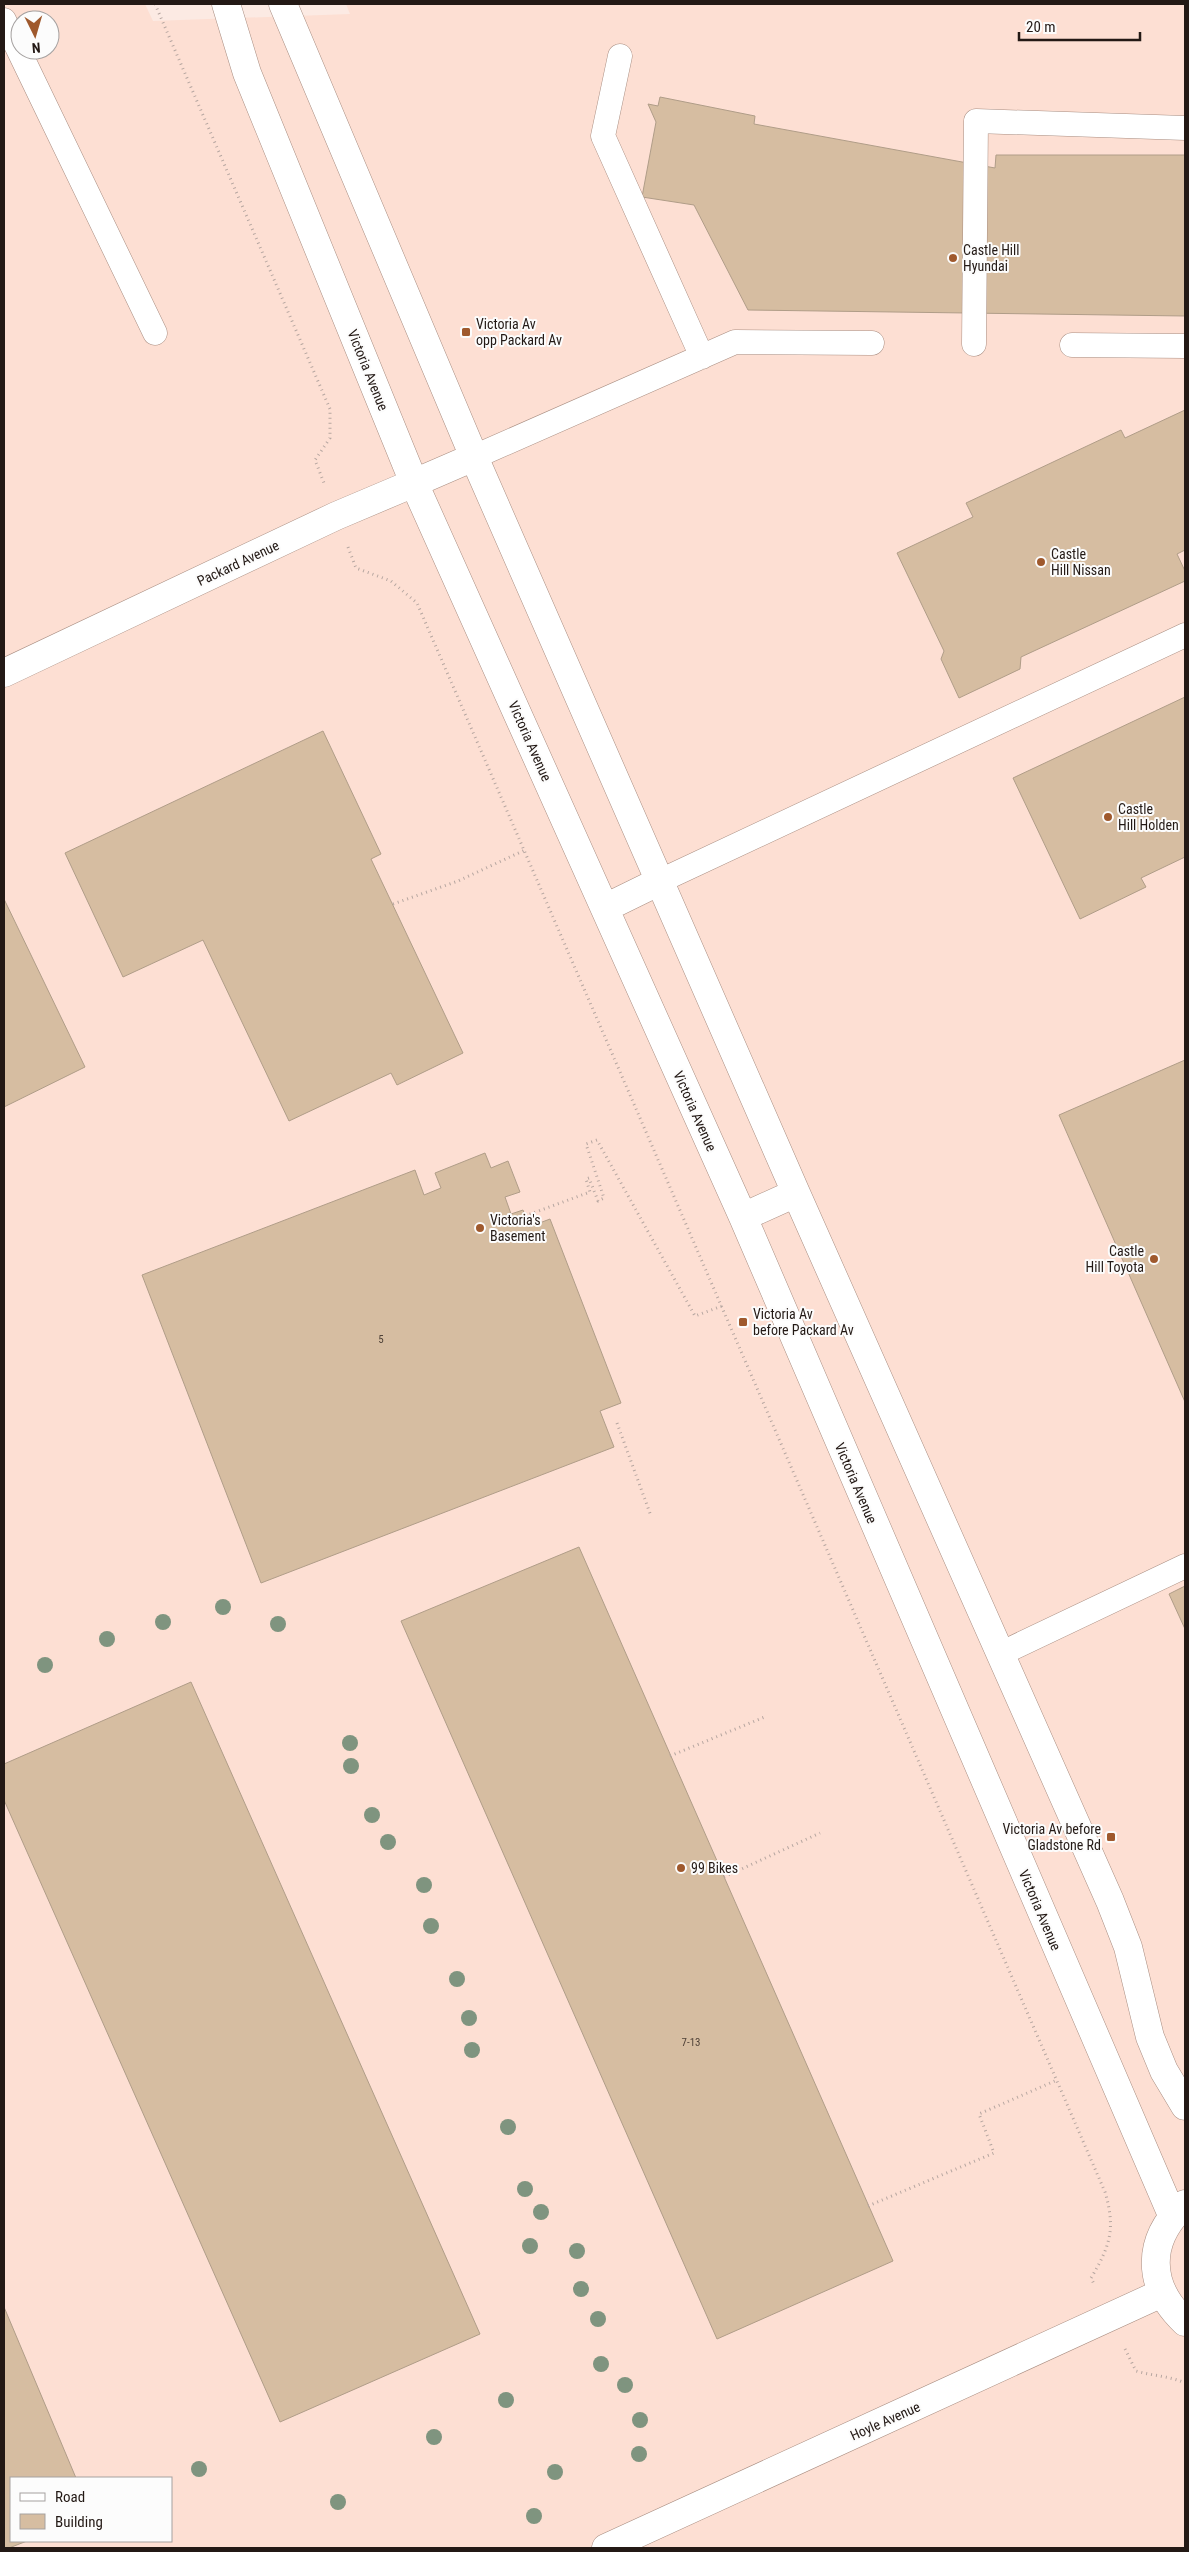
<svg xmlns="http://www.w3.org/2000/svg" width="1189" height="2552" viewBox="0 0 1189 2552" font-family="'Roboto Condensed',sans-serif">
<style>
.built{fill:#fddfd3;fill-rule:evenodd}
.building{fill:#d6bda1;stroke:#b09d88}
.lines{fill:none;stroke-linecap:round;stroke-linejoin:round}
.service-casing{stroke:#a98e82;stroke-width:25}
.minor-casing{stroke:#a98e82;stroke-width:29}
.secondary-casing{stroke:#a98e82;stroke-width:29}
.path{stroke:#b6a6a0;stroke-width:3;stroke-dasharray:1 4;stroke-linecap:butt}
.service{stroke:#fff;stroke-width:24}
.minor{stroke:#fff;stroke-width:28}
.secondary{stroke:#fff;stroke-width:28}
.tree{fill:#7f947f}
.poi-dot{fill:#9f592d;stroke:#fcfcfc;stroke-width:2}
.labels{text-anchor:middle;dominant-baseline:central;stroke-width:4;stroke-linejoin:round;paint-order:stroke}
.number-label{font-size:11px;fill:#504238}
.poi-label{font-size:14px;fill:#231915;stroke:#fcfcfc;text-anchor:start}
.street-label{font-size:14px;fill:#231915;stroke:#fcfcfc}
</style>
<rect width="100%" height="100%" fill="#fceae3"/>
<path class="built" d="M 4,4 L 145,4 L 153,21 L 350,14 L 346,4 L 1185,4 L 1185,2548 L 4,2548 ZM 20,20 L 50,20 L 50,50 L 20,50 ZM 11,2478 L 171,2478 L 171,2541 L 11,2541 Z"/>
<path class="building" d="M 660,97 L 755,116 L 754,124 L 995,168 L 996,155 L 1185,155 L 1185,316 L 748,310 L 694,205 L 642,197 L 656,122 L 648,104 L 658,106 Z
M 1185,410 L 1185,550 L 1177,554 L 1185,571 L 1185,581 L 1021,657 L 1020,669 L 959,698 L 941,659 L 944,651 L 897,553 L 973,517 L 966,503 L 1121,430 L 1125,438 Z
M 1185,697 L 1185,857 L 1141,878 L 1146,887 L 1080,919 L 1013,778 Z
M 323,731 L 381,854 L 371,859 L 463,1053 L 397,1085 L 391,1073 L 289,1121 L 203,940 L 123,977 L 65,853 Z
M 4,899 L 85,1067 L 4,1107 Z
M 1185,1060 L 1185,1402 L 1059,1115 Z
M 485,1153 L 491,1168 L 508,1161 L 520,1192 L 505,1197 L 511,1214 L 523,1210 L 529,1227 L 550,1219 L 621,1403 L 600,1411 L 614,1447 L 261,1583 L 142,1275 L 415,1170 L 424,1195 L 441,1188 L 435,1173 Z
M 579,1547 L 893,2261 L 717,2339 L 401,1621 Z
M 1185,1586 L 1185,1629 L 1169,1594 Z
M 191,1682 L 480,2334 L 280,2422 L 4,1800 L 4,1764 Z
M 4,2307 L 76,2478 L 11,2478 L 11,2541 L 27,2541 L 9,2548 L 4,2548 Z"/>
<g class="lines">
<g class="service-casing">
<path id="service" d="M 4,20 L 155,333
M 620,56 L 603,136 L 702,357
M 974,344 L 976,121 L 1185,128
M 1072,345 L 1185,346
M 474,457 L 735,342 L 872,343
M 660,881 L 1185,635
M 1000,1654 L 1185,1566"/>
</g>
<g class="minor-casing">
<path id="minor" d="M 4,673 L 336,516 L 414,483
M 606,2548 L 1162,2293"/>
</g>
<g class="secondary-casing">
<path id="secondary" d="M 226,4 L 247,73 L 414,483 L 743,1217 L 1172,2215
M 283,4 L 474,457 L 796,1193 L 1110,1901 L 1128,1947 L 1150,2037 L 1164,2071 L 1185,2106
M 414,483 L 474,457
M 605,908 L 660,881
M 743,1217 L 796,1193
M 1185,2204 C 1146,2240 1146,2285 1185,2322"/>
</g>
<path class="path" d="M 155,4 L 330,409 L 330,438 L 315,460 L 324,483
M 348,547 L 356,568 L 391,581 L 417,603 L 1105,2192 C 1116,2229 1110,2246 1091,2278 L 1094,2284
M 393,904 L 458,881 L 525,850
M 525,1216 L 590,1192 L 586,1179 L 589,1178 L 598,1201 L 604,1198 L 586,1144 L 597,1140 L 695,1316 L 722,1306
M 617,1423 L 651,1516
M 670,1756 L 767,1716
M 724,1877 L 820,1833
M 868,2206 L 994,2153 L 979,2114 L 1057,2080
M 1125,2349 L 1136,2371 C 1153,2376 1170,2376 1185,2383"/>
<use href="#service" class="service"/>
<use href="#minor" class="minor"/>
<use href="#secondary" class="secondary"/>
</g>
<g class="tree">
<circle cx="223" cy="1607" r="8"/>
<circle cx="163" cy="1622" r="8"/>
<circle cx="278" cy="1624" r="8"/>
<circle cx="107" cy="1639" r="8"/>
<circle cx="45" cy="1665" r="8"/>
<circle cx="350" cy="1743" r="8"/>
<circle cx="351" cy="1766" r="8"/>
<circle cx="372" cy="1815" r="8"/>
<circle cx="388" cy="1842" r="8"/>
<circle cx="424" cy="1885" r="8"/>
<circle cx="431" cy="1926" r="8"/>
<circle cx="457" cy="1979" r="8"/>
<circle cx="469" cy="2018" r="8"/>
<circle cx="472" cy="2050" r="8"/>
<circle cx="508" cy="2127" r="8"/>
<circle cx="525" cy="2189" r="8"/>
<circle cx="541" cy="2212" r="8"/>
<circle cx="530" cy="2246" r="8"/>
<circle cx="577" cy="2251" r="8"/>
<circle cx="581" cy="2289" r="8"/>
<circle cx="598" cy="2319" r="8"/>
<circle cx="601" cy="2364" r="8"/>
<circle cx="625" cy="2385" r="8"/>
<circle cx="506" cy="2400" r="8"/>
<circle cx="640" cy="2420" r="8"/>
<circle cx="434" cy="2437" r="8"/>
<circle cx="639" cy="2454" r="8"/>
<circle cx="199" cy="2469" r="8"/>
<circle cx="555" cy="2472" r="8"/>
<circle cx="338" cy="2502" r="8"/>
<circle cx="534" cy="2516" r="8"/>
</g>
<g class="poi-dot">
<circle cx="953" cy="258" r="5"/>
<rect x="461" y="327" width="10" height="10" rx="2.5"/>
<circle cx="1041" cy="562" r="5"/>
<circle cx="1108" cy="817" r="5"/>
<circle cx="480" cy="1228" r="5"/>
<circle cx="1154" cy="1259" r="5"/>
<rect x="738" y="1317" width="10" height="10" rx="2.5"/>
<rect x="1106" y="1832" width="10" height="10" rx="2.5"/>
<circle cx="681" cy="1868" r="5"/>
</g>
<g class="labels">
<g class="number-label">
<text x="381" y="1339">5</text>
<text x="691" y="2042">7-13</text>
</g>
<g class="poi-label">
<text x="963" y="250">Castle Hill<tspan x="963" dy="16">Hyundai</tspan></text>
<text x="476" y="324">Victoria Av<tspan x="476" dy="16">opp Packard Av</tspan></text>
<text x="1051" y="554">Castle<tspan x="1051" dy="16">Hill Nissan</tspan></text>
<text x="1118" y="809">Castle<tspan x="1118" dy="16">Hill Holden</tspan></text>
<text x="490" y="1220">Victoria's<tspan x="490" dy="16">Basement</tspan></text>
<text x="1144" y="1251" text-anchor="end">Castle<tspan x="1144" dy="16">Hill Toyota</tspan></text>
<text x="753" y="1314">Victoria Av<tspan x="753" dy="16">before Packard Av</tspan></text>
<text x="1101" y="1829" text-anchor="end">Victoria Av before<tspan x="1101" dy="16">Gladstone Rd</tspan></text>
<text x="691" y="1868">99 Bikes</text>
</g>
<g class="street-label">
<text transform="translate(368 370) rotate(68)">Victoria Avenue</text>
<text transform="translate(238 563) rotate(-25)">Packard Avenue</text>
<text transform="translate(530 741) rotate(66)">Victoria Avenue</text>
<text transform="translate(695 1111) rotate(66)">Victoria Avenue</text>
<text transform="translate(856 1483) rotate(67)">Victoria Avenue</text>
<text transform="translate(1040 1910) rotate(67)">Victoria Avenue</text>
<text transform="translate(885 2421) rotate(-24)">Hoyle Avenue</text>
</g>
</g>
<rect width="1189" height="2552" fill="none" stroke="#231915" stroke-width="10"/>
<rect x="10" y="2477" width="162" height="65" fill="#fcfcfc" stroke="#a5a1a0"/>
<rect x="20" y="2493" width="25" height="8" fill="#ffffff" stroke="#a5a1a0"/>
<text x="55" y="2502" font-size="15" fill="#231915">Road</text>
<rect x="20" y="2514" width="25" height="15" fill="#d6bda1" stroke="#a5a1a0"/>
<text x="55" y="2527" font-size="15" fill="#231915">Building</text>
<g transform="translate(35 35) rotate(175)"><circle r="24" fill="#fcfcfc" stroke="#a5a1a0"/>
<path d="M0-4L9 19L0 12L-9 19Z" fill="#9f592d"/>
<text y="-8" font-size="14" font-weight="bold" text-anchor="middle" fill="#231915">N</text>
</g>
<path d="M1019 32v8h121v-8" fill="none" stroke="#231915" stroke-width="2.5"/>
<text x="1026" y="32" font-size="15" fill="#231915" stroke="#fcfcfc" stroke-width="4" paint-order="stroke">20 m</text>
</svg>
